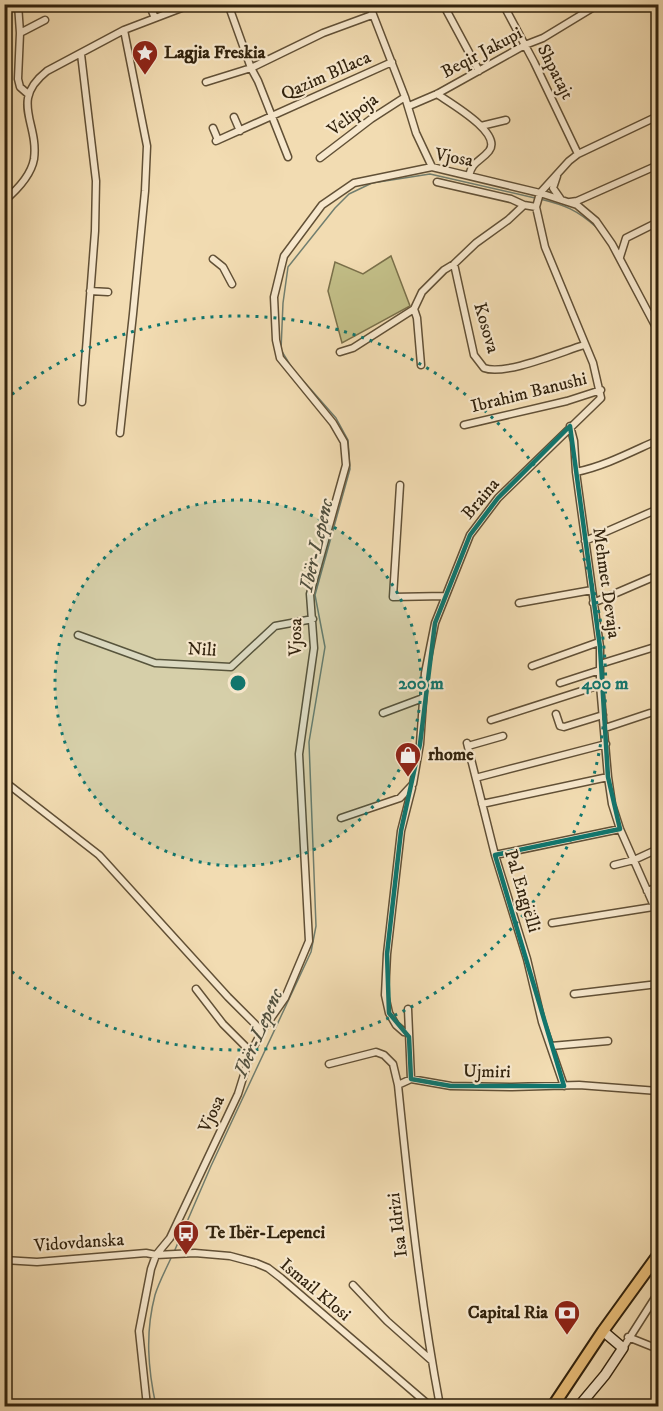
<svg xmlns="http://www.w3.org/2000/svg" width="663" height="1411" viewBox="0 0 663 1411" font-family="'IM FELL DW Pica',serif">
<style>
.green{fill:#c2be87;stroke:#7a704a;stroke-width:1.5}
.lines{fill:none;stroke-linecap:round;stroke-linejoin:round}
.stream{stroke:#717e6f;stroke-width:1.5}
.street-casing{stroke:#615036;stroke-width:9}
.secondary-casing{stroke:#31220d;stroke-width:12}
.primary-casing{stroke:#31220d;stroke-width:14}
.street{stroke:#f7e8cd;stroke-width:6}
.secondary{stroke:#f7e8cd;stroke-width:9}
.primary{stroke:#e9be79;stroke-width:10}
.marked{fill:none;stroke:#0f766e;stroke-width:4.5;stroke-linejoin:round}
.ring{fill:none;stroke:#0f766e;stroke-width:3;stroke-dasharray:3 6}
.labels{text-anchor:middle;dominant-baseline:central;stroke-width:4.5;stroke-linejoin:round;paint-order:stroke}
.poi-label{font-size:18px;font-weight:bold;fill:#31220d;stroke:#f7e8cd;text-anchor:start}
.street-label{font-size:18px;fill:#31220d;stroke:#f7e8cd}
.water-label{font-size:20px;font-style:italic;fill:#51503e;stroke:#f7e8cd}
.centre{fill:#0f766e;stroke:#f7e8cd;stroke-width:3}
.ring-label{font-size:18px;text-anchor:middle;font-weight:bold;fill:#0f766e;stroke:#f7e8cd;stroke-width:4.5;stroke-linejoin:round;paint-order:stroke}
</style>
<rect width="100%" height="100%" fill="#f2dcb2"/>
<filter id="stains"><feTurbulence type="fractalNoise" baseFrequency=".00333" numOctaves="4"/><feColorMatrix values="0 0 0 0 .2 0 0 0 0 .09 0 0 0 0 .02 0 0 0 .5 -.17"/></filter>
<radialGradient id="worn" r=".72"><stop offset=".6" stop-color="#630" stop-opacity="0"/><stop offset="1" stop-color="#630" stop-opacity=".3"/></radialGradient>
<path class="green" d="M 391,256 L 410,306 L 342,343 L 328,291 L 335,262 L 363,274 Z"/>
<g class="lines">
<path class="stream" d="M 540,199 C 565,205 577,210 596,227
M 174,1252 L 211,1166 L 311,952 L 316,926 L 309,742 L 325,647 L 315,595 L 350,469 L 348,440 L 336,418 L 292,368 L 281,350 L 283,303 L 288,267 L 335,208 L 349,194 L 372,183 L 430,174 L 535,198
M 156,1406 C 148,1369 145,1333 155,1295 C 159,1282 166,1269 172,1256"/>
<g class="street-casing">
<path id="street" d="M 18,4 L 20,33 L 18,79 L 20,87 L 28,94
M 149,4 L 155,18
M 228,4 L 251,68 L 258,81 L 288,157
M 345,4 L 346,6
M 369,4 L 405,97 L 416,133 L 432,167
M 443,4 L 479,71
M 503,4 L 534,62 L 578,154
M 20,33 L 45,20
M 81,54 L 96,181 L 95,231 L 82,402
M 206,82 L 251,68 L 323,33 L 372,15
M 437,94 C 450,103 503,133 489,151 C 480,162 472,161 469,176
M 409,106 L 437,94 L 525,45 L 543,38 L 599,4
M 234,117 L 240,131
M 481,126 L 506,120
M 213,128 L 218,140
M 216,141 L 392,62
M 320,158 L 371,119 L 405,97
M 557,176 L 553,188 L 560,198
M 437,182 L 511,199 L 524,205
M 4,201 C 17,190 31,176 34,159 C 39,122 9,101 47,71 L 124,30 L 192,4
M 570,202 L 577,201 L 658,165
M 620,257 L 626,238 L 658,222
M 213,259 L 223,267 L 232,284
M 454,264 L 474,355 L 484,368 C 505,376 561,352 584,345
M 90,291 L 108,292
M 414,309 L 417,318 L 421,365
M 340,352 L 353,348 L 414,309 L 422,292 L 444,270 L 454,264 L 476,243 L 508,220 L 524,205 L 536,207
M 464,425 L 567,401 L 601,390
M 570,426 L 574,441 L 576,472 L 600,647 L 600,685 L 608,777 L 612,804 L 620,829 L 658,915
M 120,433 L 133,314 L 145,191 L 147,146 L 124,30
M 576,472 C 605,466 631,452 658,440
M 400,485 L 393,597 L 445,596
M 585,541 L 658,509
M 519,603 L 592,590
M 593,603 L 658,575
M 78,635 L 155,663 L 231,667 L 275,626 L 313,619
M 600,664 L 658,646
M 532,666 L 599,642
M 560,683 L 600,670
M 383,713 L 423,698
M 556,714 L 560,726 L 564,727 L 603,715
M 491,720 L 600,685
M 605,728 L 650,713
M 467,743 L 495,855 L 527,959 L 542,1022 L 564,1086
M 468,746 L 503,736
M 479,777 L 606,744
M 4,781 L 99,855 L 228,997 L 262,1031
M 482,804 L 608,777
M 341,818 L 400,798 L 413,784 L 420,744 L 425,673 L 435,623 L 470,535 L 498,498 L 601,398 L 593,363 L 545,247 L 536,207 L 540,193 L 569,161 L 578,154 L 658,116
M 495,855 L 620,829
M 614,865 L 634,860 L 658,849
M 647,891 L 658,887
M 552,923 L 653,907
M 196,989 L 223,1024 L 251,1052
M 574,994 L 658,984
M 408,1009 L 411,1079
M 409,1033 L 404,1032 L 396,1025 L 389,1013 L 385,995 L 387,954 L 401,831 L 412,788
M 551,1046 L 608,1041
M 329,1064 L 376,1052 L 384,1055 L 393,1064 L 398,1085 C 409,1193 420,1300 440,1406
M 398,1085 L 411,1079 L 451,1086 L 512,1087 L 579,1085 L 658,1091
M 4,1260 L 37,1262 L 146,1253 L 156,1255 L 195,1253 L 230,1256 L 256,1263 L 268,1268 L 281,1278 L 430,1406
M 353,1285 L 387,1321 L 432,1361
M 628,1337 L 658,1349
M 623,1348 L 658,1293
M 147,1406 L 139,1331 L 151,1269 L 156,1255 L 170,1238 L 238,1094 L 251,1052 L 262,1031 L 285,998 L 309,941 L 299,754 L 314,648 L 310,594 L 346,465 L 344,442 L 333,423 L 280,358 L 276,340 L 274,297 L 284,256 L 322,205 L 354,183 L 432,167 L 540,193 L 577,205 L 596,221 L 612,244 L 658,331"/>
</g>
<g class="secondary-casing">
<path id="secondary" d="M 579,1406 L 605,1375 L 623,1348 L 603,1331"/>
</g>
<g class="primary-casing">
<path id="primary" d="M 553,1406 L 603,1331 L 658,1255"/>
</g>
<use href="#street" class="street"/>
<use href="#secondary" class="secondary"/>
<use href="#primary" class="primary"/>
</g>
<path class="marked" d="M 570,426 L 600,647 L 608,777 L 620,829 L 495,855 L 564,1086 L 451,1086 L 411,1079 L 409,1037 L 389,1013 L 387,954 L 401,831 L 420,744 L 435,623 L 470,535 L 498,498 Z"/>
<circle cx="238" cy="683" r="183" fill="#0f766e" fill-opacity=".12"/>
<g class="ring">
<circle cx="238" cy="683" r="183"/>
<path d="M5 400A367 367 0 1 1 5 966"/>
</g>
<defs>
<g id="sight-pin" transform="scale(1.35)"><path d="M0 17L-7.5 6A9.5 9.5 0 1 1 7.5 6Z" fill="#8f2418" stroke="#f7e8cd"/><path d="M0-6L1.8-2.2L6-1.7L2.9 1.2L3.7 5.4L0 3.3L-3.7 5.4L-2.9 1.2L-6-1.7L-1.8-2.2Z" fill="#fff"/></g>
<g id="shop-pin" transform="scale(1.35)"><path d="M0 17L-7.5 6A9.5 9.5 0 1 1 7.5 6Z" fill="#8f2418" stroke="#f7e8cd"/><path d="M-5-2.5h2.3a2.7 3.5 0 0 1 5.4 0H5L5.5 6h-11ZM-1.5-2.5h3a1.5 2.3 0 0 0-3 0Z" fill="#fff"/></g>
<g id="bus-pin" transform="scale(1.35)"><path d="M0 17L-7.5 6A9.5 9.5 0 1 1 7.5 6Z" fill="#8f2418" stroke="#f7e8cd"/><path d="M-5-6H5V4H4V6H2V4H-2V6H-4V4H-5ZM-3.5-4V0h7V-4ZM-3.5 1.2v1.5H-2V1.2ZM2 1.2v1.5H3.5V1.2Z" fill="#fff"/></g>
<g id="bank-pin" transform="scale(1.35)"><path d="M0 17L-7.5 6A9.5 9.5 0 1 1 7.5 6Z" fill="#8f2418" stroke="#f7e8cd"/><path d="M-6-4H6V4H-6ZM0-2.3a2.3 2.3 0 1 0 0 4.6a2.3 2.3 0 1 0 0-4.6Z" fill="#fff"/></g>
</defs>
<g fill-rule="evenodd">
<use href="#sight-pin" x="145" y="53"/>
<use href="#shop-pin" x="408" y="755"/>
<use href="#bus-pin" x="186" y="1233"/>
<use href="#bank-pin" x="567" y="1313"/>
</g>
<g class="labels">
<g class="poi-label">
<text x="164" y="53">Lagjia Freskia</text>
<text x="428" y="755">rhome</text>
<text x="206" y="1233">Te Ibër-Lepenci</text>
<text x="548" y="1313" text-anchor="end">Capital Ria</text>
</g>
<g class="street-label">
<text transform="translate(482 53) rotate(-28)">Beqir Jakupi</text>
<text transform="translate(555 72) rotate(63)">Shpatajt</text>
<text transform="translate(326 76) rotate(-24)">Qazim Bllaca</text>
<text transform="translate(353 115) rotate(-37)">Velipoja</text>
<text transform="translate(454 158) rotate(10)">Vjosa</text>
<text transform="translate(486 328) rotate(74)">Kosova</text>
<text transform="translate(529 393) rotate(-14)">Ibrahim Banushi</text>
<text transform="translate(481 499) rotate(-50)">Braina</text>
<text transform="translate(606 583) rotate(82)">Mehmet Devaja</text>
<text transform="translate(296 637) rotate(-89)">Vjosa</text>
<text transform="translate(202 650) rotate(3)">Nili</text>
<text transform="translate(522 891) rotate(73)">Pal Engjëlli</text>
<text transform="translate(487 1072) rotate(1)">Ujmiri</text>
<text transform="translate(212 1114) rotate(-65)">Vjosa</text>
<text transform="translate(398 1225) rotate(-97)">Isa Idrizi</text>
<text transform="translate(79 1243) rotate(-4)">Vidovdanska</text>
<text transform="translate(315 1290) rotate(40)">Ismail Klosi</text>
</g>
<g class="water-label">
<text transform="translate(317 545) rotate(-77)">Ibër-Lepenc</text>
<text transform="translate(259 1033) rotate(-66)">Ibër-Lepenc</text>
</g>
</g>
<circle cx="238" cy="683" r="9" class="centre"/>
<g class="ring-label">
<text x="421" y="689">200 m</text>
<text x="605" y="689">400 m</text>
</g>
<rect width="663" height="1411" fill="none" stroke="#f2dcb2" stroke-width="24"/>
<rect x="6" y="6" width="651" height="1399" fill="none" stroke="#31220d" stroke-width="3"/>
<rect x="12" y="12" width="639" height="1387" fill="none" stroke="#31220d" stroke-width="1.5"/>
<rect width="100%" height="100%" filter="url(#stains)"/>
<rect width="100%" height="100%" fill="url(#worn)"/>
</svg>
